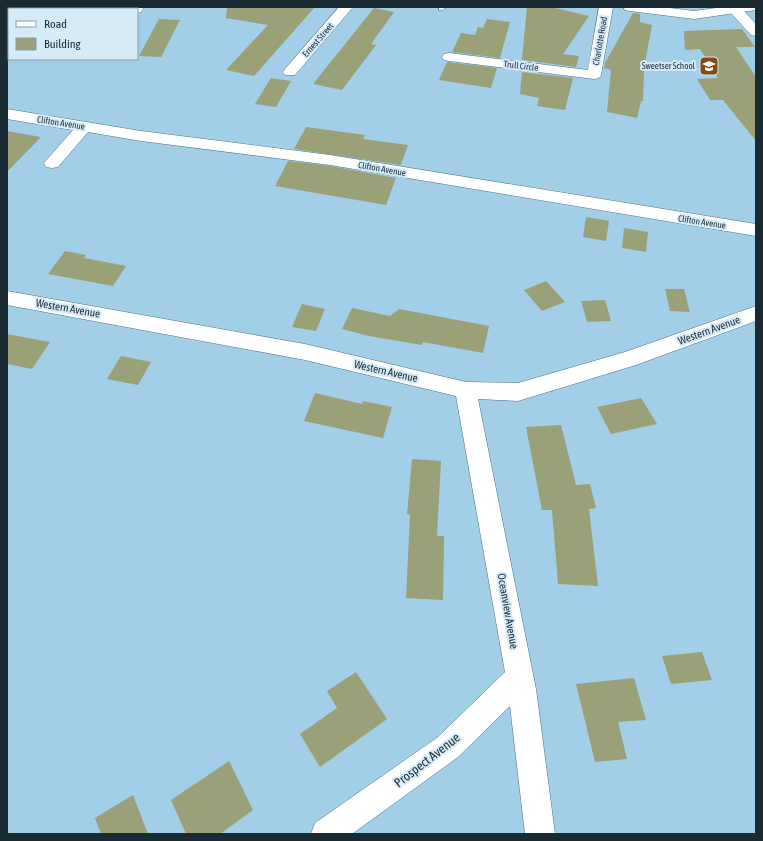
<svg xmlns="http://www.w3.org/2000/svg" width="763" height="841" viewBox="0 0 763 841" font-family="'Asap Condensed',sans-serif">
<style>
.building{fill:#9aa077}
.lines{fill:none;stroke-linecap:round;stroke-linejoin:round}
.service-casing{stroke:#4a7188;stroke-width:1}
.minor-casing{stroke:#4a7188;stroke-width:1}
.secondary-casing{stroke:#4a7188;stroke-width:1}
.service{fill:#fff;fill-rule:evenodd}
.minor{fill:#fff;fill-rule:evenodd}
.secondary{fill:#fff;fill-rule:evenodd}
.labels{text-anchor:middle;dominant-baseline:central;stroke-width:4;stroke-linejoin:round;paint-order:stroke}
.far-street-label{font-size:9px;fill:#192a33;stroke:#d6ebf8}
.far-poi-label{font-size:9px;fill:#192a33;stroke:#d6ebf8;text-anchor:end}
.street-label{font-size:11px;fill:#192a33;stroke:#d6ebf8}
.near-street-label{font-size:13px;fill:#192a33;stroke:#d6ebf8}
</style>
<rect width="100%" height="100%" fill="#a3cee7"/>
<path class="building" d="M 227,7 L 315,7 L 254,76 L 226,70 L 268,25 L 226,18 Z
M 527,7 L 551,7 L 589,16 L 563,54 L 579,56 L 576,67 L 522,60 Z
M 374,8 L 394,12 L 371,44 L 376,45 L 342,90 L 313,84 Z
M 633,13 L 640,14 L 640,22 L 652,25 L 644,68 L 643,101 L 641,101 L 637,118 L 607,112 L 611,70 L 604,68 L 605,63 Z
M 159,19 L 180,20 L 161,57 L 139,56 Z
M 487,19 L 510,22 L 500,58 L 452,52 L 461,33 L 475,35 L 478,27 L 483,28 Z
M 742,29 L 755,47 L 736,47 L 756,77 L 756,141 L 723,100 L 710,100 L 697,79 L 718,78 L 700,49 L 685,50 L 684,31 Z
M 447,62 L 497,68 L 491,88 L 439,80 Z
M 522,72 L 573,78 L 565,110 L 537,106 L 539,98 L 520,94 Z
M 271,78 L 291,81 L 276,107 L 255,104 Z
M 306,127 L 365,135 L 363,139 L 408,145 L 401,165 L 294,149 Z
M 7,131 L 41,137 L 7,172 Z
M 288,161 L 330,166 L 396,178 L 386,205 L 275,186 Z
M 586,217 L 609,221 L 606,241 L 583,237 Z
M 624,228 L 648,232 L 646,252 L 622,248 Z
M 65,251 L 86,255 L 84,258 L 126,266 L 113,286 L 48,274 Z
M 546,281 L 565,302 L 542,311 L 524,290 Z
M 665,289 L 684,289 L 690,312 L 670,311 Z
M 605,300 L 611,321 L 587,322 L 581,301 Z
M 302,304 L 325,309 L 316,331 L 292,327 Z
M 352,308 L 390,316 L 399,309 L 489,326 L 483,353 L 423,342 L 422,345 L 369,336 L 342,329 Z
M 7,334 L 50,342 L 32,369 L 7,364 Z
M 121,356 L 151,362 L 138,385 L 107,379 Z
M 315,393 L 362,404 L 363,401 L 392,407 L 383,438 L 304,421 Z
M 641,398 L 657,424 L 611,434 L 597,407 Z
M 561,425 L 576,485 L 590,484 L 596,508 L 589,509 L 598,586 L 558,584 L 552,510 L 542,510 L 526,427 Z
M 412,459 L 441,461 L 437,536 L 444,536 L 443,600 L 406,598 L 410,515 L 407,514 Z
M 702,652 L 712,680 L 671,684 L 662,656 Z
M 356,672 L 387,719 L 320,767 L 300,734 L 337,708 L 327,691 Z
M 634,678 L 646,720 L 618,722 L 627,759 L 595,762 L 576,684 Z
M 229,761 L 253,810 L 220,834 L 186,834 L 171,800 Z
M 133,795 L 148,834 L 101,834 L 95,818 Z"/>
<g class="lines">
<g class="service-casing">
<path id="service" d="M 439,7 L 447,7 L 442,10 L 439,10 Z"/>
</g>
<g class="minor-casing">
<path id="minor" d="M 15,7 L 29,7 L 30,9 L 16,9 Z
M 130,7 L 144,7 L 141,12 L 137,13 L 137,9 L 129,9 Z
M 339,7 L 353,7 L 295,75 L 285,75 L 283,72 L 285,69 Z
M 599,7 L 613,7 L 601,75 L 599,78 L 594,79 L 449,61 L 444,60 L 442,57 L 444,54 L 449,53 L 588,70 Z
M 730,7 L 740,7 L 756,24 L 756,36 L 751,35 L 730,12 L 728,9 Z
M 7,109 L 141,131 L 330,155 L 756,224 L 756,236 L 330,165 L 141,141 L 88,132 L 58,167 L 52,168 L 46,167 L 44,163 L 73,130 L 7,119 Z
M 7,291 L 305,344 L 466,382 L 518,383 L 625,352 L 756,306 L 756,321 L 636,365 L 518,401 L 478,399 L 536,689 L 555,834 L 525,834 L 510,706 L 458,757 L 352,834 L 311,834 L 315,823 L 438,737 L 505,672 L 456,396 L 305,360 L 7,305 Z"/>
</g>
<g class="secondary-casing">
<path id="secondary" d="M 623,7 L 662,7 L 694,11 L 723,7 L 756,7 L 756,10 L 694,19 L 630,11 L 625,10 Z"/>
</g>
<use href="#service" class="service"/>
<use href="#minor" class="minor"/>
<use href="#secondary" class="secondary"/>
</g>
<defs>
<g id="school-square" transform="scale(1)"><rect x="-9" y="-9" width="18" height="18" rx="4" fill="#884711" stroke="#d6ebf8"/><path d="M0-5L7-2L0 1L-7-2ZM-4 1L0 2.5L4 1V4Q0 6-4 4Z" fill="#fff"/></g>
</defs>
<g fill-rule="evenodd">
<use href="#school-square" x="709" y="66"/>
</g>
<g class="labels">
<g class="far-street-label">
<text transform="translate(318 40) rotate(-49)">Ernest Street</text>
<text transform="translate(600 41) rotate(-80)">Charlotte Road</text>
<text transform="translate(521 66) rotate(7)">Trull Circle</text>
<text transform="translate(61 123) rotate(9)">Clifton Avenue</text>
<text transform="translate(382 169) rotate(10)">Clifton Avenue</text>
<text transform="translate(702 222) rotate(9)">Clifton Avenue</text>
</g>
<g class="far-poi-label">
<text x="695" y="66">Sweetser School</text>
</g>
<g class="street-label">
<text transform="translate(68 308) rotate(10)">Western Avenue</text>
<text transform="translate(709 330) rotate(-20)">Western Avenue</text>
<text transform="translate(386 371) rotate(13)">Western Avenue</text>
<text transform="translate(508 611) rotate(80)">Oceanview Avenue</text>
</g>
<g class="near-street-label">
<text transform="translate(427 760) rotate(-38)">Prospect Avenue</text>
</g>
</g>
<rect width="763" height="841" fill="none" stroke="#192a33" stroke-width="16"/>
<rect x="8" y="8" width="130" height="52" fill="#d6ebf8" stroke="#8a9ea9"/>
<rect x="16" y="21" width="20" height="6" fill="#ffffff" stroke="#8a9ea9"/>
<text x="44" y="28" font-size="12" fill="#192a33">Road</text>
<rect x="16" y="38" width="20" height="12" fill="#9aa077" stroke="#8a9ea9"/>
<text x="44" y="48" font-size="12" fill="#192a33">Building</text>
</svg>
